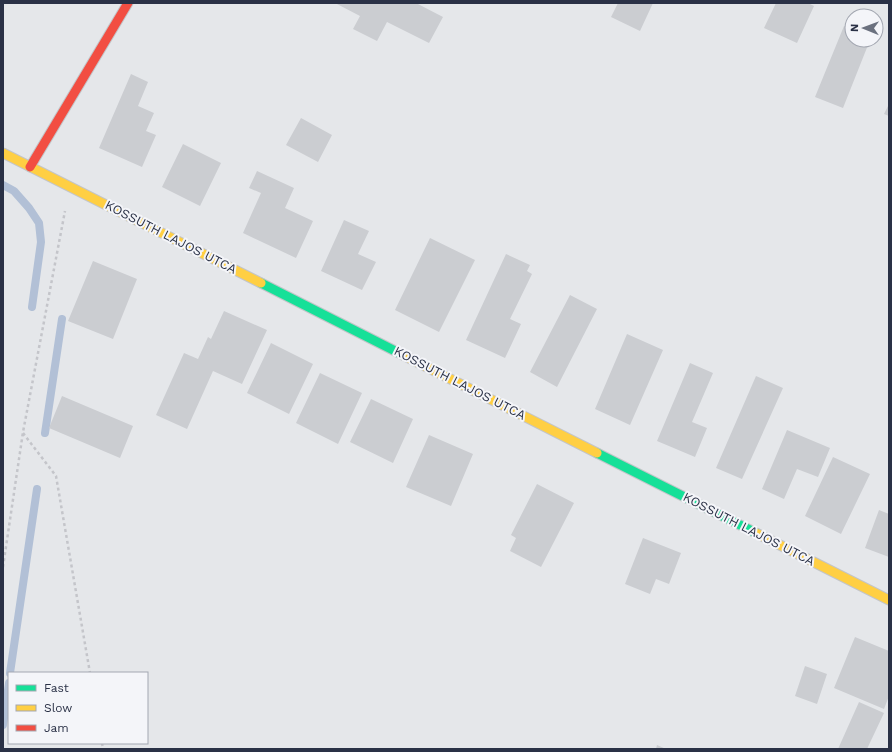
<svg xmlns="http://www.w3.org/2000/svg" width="892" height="752" viewBox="0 0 892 752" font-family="'Work Sans',sans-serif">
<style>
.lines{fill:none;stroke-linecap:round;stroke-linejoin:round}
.stream{stroke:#b2c0d6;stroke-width:8}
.building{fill:#cbcdd1}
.fast-casing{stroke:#c3c5c8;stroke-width:11}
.slow-casing{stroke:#c3c5c8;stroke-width:11}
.jam-casing{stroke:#c3c5c8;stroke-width:11}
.path{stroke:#c4c5ca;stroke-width:2.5;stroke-dasharray:3 3;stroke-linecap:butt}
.fast{stroke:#16e098;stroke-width:9}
.slow{stroke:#ffcf43;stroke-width:9}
.jam{stroke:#f24e42;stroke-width:9}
.labels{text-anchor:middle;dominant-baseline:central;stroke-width:4;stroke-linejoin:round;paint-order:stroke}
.street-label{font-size:13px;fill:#2a3146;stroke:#f4f5f9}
</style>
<rect width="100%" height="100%" fill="#e5e7ea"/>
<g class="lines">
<path class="stream" d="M 3,185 L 14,191 L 29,208 L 39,223 L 41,242 L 32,307
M 45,433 L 62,319
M 10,673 L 37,489
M 3,725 L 9,683"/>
</g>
<path class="building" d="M 335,3 L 416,3 L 443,17 L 429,43 L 387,22 L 377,41 L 353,29 L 360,16 Z
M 618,3 L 653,3 L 640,31 L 611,17 Z
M 776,3 L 808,3 L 814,6 L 797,43 L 764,28 Z
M 844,26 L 852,29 L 852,40 L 870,40 L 843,108 L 815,97 Z
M 131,74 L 148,82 L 138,106 L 154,113 L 146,131 L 156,135 L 142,167 L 99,148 Z
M 889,104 L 889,116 L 884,114 Z
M 301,118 L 332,135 L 318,162 L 286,145 Z
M 183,144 L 221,163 L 200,206 L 162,187 Z
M 257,171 L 294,188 L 285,208 L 313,221 L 296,258 L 243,233 L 261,193 L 249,188 Z
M 344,220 L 369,231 L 358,254 L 376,262 L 362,290 L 321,271 Z
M 430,238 L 475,260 L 439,332 L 395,310 Z
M 506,254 L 530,265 L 527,271 L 532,274 L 510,319 L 521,324 L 505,358 L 466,340 Z
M 93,261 L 137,279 L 113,339 L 68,321 Z
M 570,295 L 597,309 L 557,387 L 530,372 Z
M 224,311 L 267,330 L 242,384 L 213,371 L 187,429 L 156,415 L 184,353 L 198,359 L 208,337 L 211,339 Z
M 627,334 L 663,350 L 630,425 L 595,409 Z
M 271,343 L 313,364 L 289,414 L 247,393 Z
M 690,363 L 713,373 L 692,422 L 707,428 L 695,457 L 657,441 Z
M 320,373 L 362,393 L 338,444 L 296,423 Z
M 756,376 L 783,388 L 742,479 L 716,468 Z
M 62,396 L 133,426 L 120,458 L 49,428 Z
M 371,399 L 413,419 L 393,463 L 350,442 Z
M 787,430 L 830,448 L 818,477 L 797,469 L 784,499 L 762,489 Z
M 429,435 L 473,454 L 451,506 L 406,487 Z
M 833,457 L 870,474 L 841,534 L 805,516 Z
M 537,484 L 574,503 L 541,567 L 510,551 L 516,538 L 511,535 Z
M 879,510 L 889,514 L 889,557 L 865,548 Z
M 643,538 L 681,553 L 669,584 L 656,579 L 650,594 L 625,584 Z
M 855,637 L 889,651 L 889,696 L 884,709 L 834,688 Z
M 805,666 L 827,674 L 817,704 L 795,696 Z
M 859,702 L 884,713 L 867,749 L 838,749 Z
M 657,745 L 666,749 L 656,749 Z"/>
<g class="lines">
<g class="fast-casing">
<path id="fast" d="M 261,283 L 403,355
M 597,453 L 756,533"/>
</g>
<g class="slow-casing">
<path id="slow" d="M 3,153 L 261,283
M 403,355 L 597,453
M 756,533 L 889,600"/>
</g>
<g class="jam-casing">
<path id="jam" d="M 30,167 L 128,3"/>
</g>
<path class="path" d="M 23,433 L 56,476 L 90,673
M 3,567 L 23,432 L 65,211
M 102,743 L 103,749"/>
<use href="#fast" class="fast"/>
<use href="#slow" class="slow"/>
<use href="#jam" class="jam"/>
</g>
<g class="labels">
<g class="street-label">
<text transform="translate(171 237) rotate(27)">KOSSUTH LAJOS UTCA</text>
<text transform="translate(460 383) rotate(27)">KOSSUTH LAJOS UTCA</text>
<text transform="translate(749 529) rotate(27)">KOSSUTH LAJOS UTCA</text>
</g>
</g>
<rect width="892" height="752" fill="none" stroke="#2a3146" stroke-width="8"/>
<rect x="8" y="672" width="140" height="72" fill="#f4f5f9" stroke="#a3a7b1"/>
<rect x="16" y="685" width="20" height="6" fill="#16e098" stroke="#a3a7b1"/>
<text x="44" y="692" font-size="12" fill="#2a3146">Fast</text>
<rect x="16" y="705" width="20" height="6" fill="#ffcf43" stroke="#a3a7b1"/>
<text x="44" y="712" font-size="12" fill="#2a3146">Slow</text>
<rect x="16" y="725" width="20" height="6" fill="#f24e42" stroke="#a3a7b1"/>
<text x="44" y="732" font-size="12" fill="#2a3146">Jam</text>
<g transform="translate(864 28) rotate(271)"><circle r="19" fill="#f4f5f9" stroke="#a3a7b1"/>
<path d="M0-3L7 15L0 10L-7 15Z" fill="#6b717f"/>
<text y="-6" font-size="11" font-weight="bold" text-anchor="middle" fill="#2a3146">N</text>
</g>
</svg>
